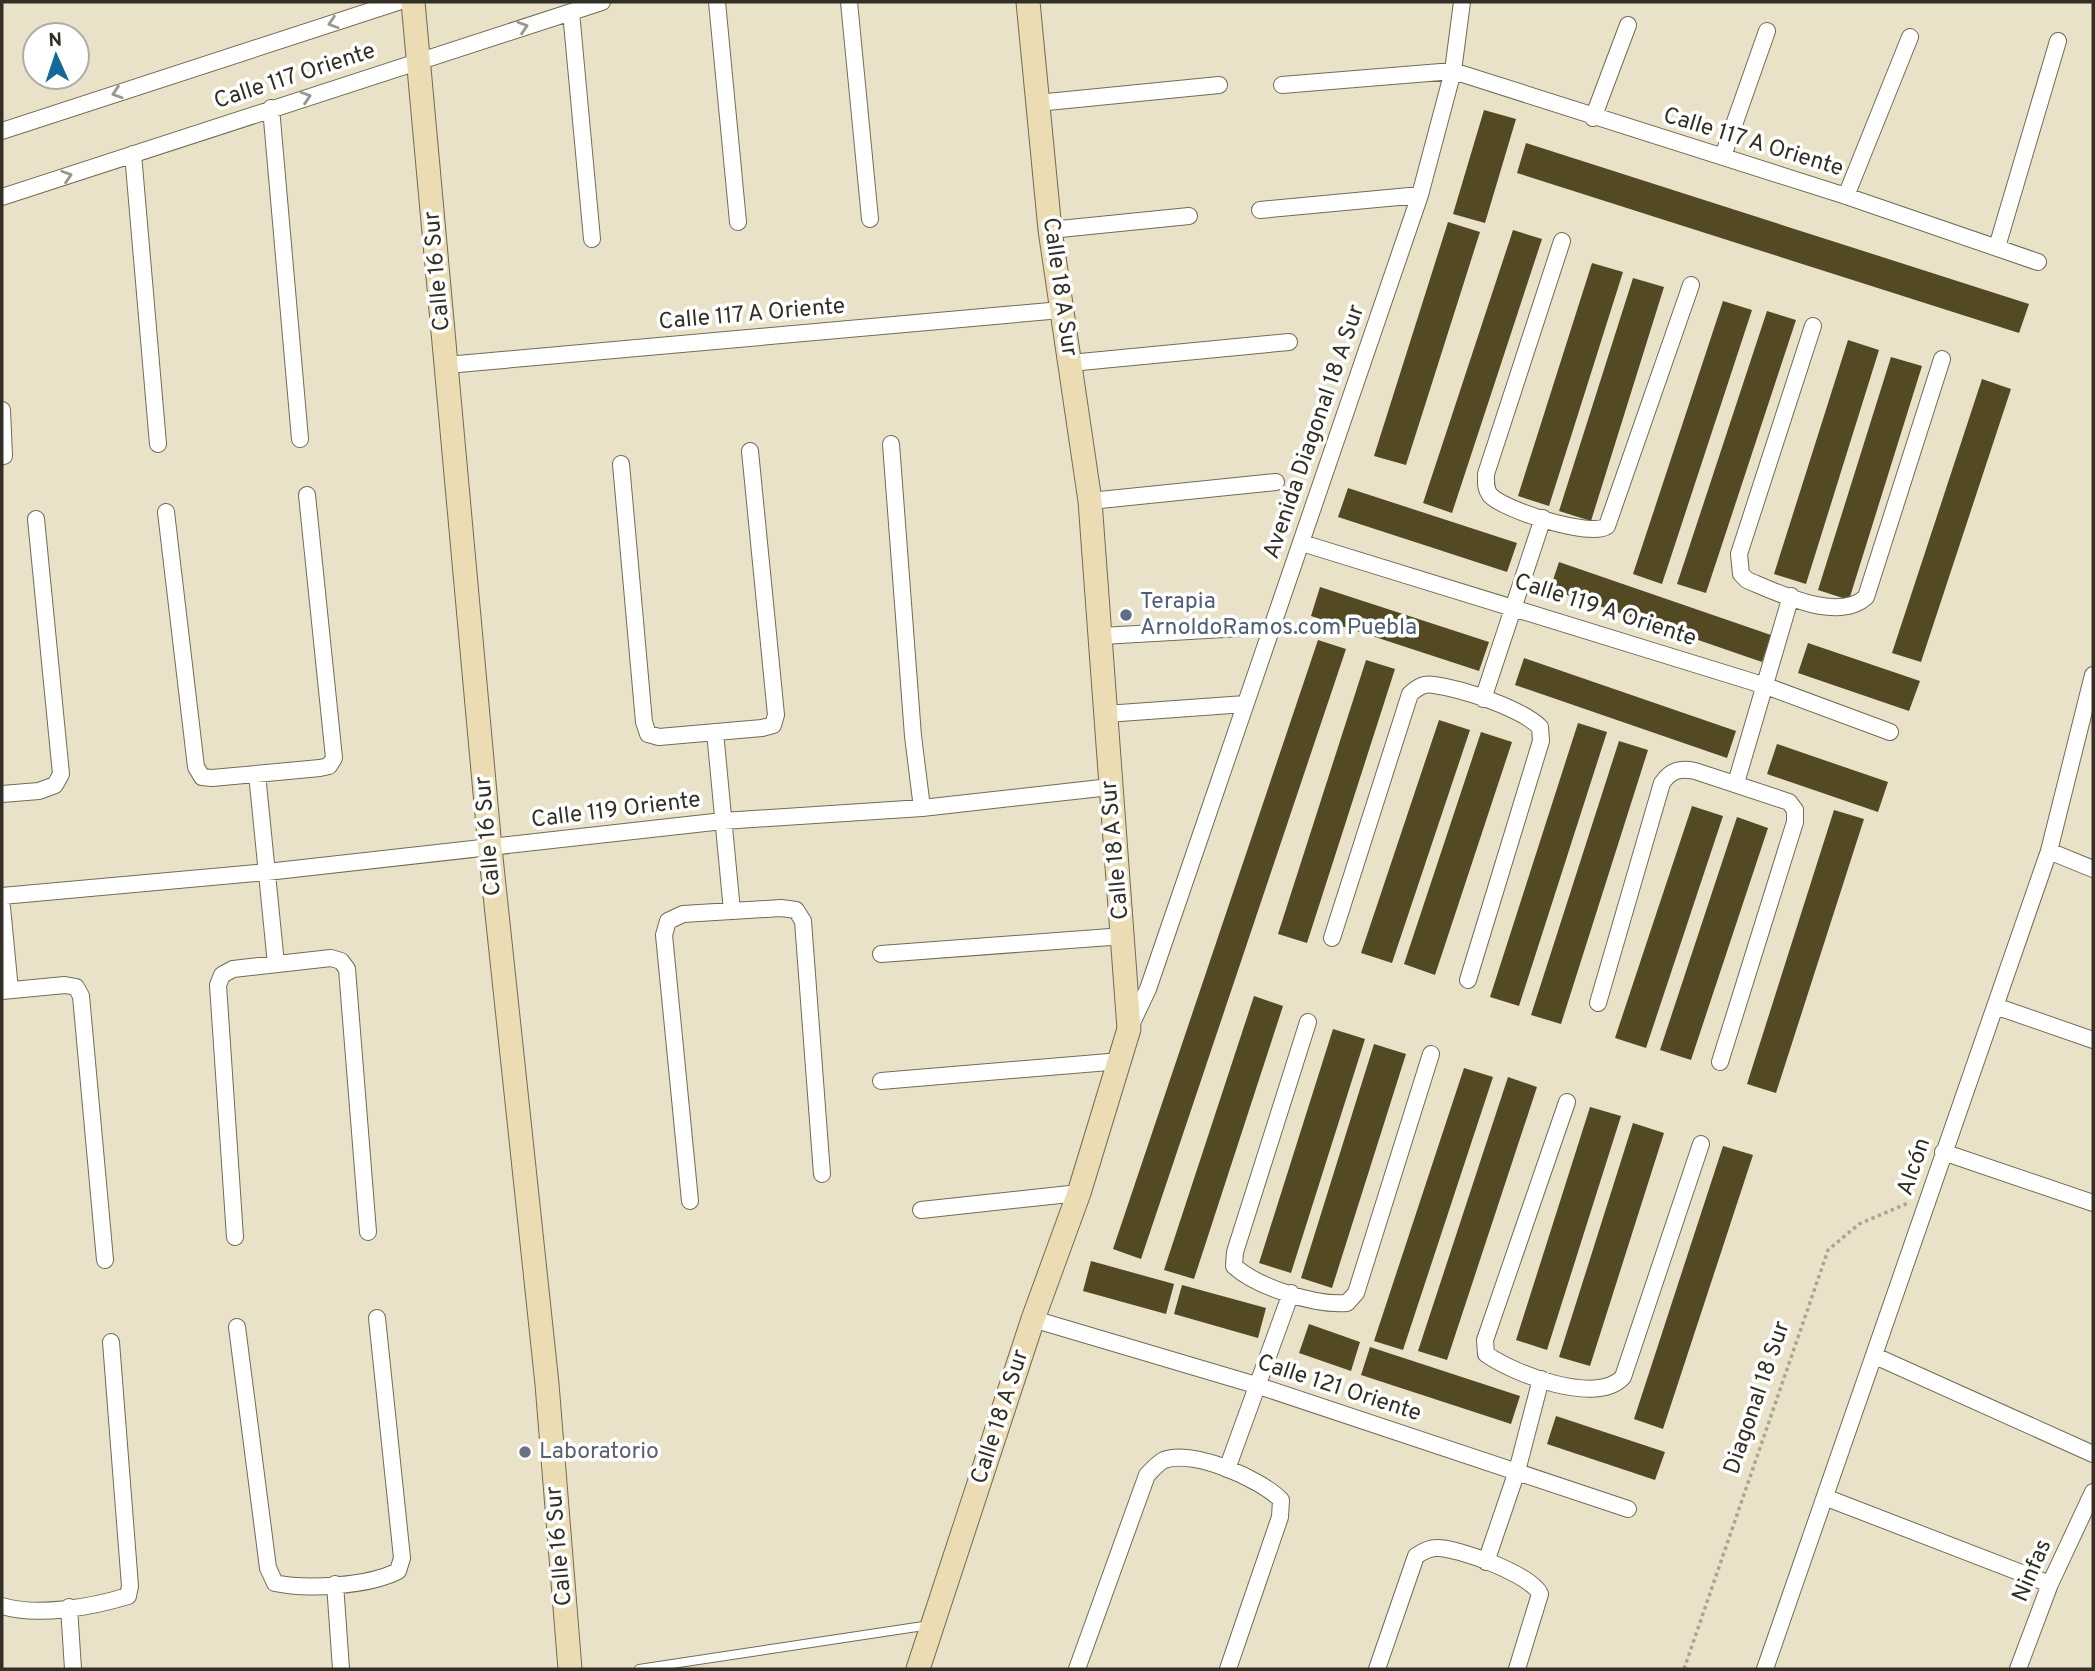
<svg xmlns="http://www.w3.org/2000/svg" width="2095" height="1671" viewBox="0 0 2095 1671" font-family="Overpass,sans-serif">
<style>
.building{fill:#534922}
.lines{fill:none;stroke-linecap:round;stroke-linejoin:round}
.lane-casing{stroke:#716c55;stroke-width:10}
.street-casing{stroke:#716c55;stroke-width:18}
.secondary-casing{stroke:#716c55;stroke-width:25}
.path{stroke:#aaa591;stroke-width:3.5;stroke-dasharray:3.5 3.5;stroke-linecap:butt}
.lane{stroke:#fff;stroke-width:8}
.street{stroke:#fff;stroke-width:16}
.secondary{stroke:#ecdcb3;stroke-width:23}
.oneway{stroke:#989892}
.service-dot{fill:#5c6f8a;stroke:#fff;stroke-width:2.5}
.worship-dot{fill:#6b7280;stroke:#fff;stroke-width:2.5}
.labels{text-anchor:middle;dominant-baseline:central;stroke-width:7;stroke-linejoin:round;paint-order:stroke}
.street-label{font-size:23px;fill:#323026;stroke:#fff}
.service-label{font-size:23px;fill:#4e5e75;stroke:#fff;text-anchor:start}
.worship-label{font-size:23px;fill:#5b616d;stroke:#fff;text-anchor:start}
</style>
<rect width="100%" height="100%" fill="#e9e2c9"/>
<path class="building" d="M 1484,110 L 1516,119 L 1485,223 L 1453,214 Z
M 1526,143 L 2029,304 L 2019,333 L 1517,173 Z
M 1448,222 L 1480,232 L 1406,465 L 1374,456 Z
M 1513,230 L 1542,239 L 1452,513 L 1423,503 Z
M 1592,263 L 1623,272 L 1549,506 L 1518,496 Z
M 1633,278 L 1664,287 L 1591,521 L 1559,511 Z
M 1723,301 L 1752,310 L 1662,584 L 1633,574 Z
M 1767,311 L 1796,320 L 1706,593 L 1677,584 Z
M 1848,340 L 1879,350 L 1806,584 L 1774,574 Z
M 1891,357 L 1922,366 L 1849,600 L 1818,590 Z
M 1982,379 L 2011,389 L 1921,662 L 1892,653 Z
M 1348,488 L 1517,543 L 1507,572 L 1338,517 Z
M 1559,562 L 1771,635 L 1762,662 L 1550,589 Z
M 1320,587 L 1489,642 L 1479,671 L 1311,616 Z
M 1318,640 L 1346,649 L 1141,1259 L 1113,1249 Z
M 1808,643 L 1920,681 L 1909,711 L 1798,673 Z
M 1524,658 L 1736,731 L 1727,758 L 1515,685 Z
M 1366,660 L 1395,669 L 1307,943 L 1278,934 Z
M 1439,720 L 1470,730 L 1392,963 L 1361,953 Z
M 1578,723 L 1607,732 L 1519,1006 L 1490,997 Z
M 1481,732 L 1512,742 L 1435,975 L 1404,964 Z
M 1619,741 L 1648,750 L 1561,1024 L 1531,1015 Z
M 1777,744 L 1888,782 L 1878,812 L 1767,774 Z
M 1692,806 L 1723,816 L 1646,1048 L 1615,1038 Z
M 1834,810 L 1864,819 L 1776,1093 L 1747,1084 Z
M 1737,817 L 1768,828 L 1691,1060 L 1660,1050 Z
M 1254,996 L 1283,1006 L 1194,1279 L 1164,1270 Z
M 1333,1029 L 1365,1039 L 1291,1273 L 1259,1263 Z
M 1374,1044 L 1406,1054 L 1332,1288 L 1301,1278 Z
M 1464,1068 L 1493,1077 L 1403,1350 L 1374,1341 Z
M 1508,1077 L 1537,1087 L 1447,1360 L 1418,1351 Z
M 1590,1107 L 1621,1116 L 1547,1350 L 1516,1340 Z
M 1633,1123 L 1664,1133 L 1590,1366 L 1559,1357 Z
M 1723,1146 L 1753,1155 L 1663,1429 L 1634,1419 Z
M 1091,1261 L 1174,1284 L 1166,1314 L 1083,1291 Z
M 1182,1285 L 1266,1308 L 1258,1338 L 1174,1314 Z
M 1309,1324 L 1360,1342 L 1351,1371 L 1299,1353 Z
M 1370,1347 L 1520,1396 L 1511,1424 L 1361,1375 Z
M 1556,1416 L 1665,1452 L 1655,1480 L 1547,1444 Z"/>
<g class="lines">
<g class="lane-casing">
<path id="lane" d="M 639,1669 L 930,1625"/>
</g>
<g class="street-casing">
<path id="street" d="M 717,2 L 738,222
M 849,2 L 870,219
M 571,12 L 592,239
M 1282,85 L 1453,71 L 1846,196 L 2038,262
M 1037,103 L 1219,85
M 271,108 L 300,439
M 1593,118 L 1628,25
M 2,131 L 398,2
M 133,154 L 158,444
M 1723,156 L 1767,31
M 1846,196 L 1910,37
M 2,197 L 602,2
M 1260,210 L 1420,195
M 1050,230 L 1189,216
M 1562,241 L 1486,474 C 1486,482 1485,488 1490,495 C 1503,510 1591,538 1607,526 L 1691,285
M 1997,247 L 2058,41
M 1813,326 L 1739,554 L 1741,574 L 1747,580 C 1778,593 1838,623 1866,597 L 1942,359
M 1070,363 L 1289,342
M 447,365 L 1061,310
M 2,410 L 4,456
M 891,444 L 913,736 L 922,808
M 621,464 L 644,722 L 648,734 L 659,737 L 762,728 L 773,725 L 776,715 L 750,451
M 1090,501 L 1276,482
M 166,512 L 196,767 L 202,777 L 212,778 L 320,768 L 329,766 L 334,758 L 307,495
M 1302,543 L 1766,686 L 1890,732
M 1102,636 L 1242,628
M 1483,699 L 1543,518
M 1106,714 L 1245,704
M 715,732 L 732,911
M 257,774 L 276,964
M 1736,783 L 1791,596
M 2,794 L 39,791 L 55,785 L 61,774 L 36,519
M 2049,851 L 2093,869
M 2,896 L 267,872 L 723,821 L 922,808 L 1110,787
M 2,907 L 10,990
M 1332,938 L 1410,694 C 1418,687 1424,683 1434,685 C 1463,689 1520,708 1540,727 L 1541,741 L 1468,980
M 881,954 L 1124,936
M 2,991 L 65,985 L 76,987 L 81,996 L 105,1260
M 1598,1003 L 1662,783 C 1671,770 1680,768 1695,771 L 1789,802 L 1795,810 L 1795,822 L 1720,1062
M 1998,1007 L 2093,1040
M 1308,1022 L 1235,1252 L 1234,1266 C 1257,1287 1316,1306 1347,1303 L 1356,1293 L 1431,1054
M 1130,1027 L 1148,989 L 1420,195 L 1453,71 L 1462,2
M 881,1081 L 1121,1061
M 1567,1102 L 1485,1340 L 1486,1354 C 1514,1374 1597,1406 1623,1377 L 1701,1144
M 1943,1152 L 2093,1203
M 690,1201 L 664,935 L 668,921 L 683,914 L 781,908 L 796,910 L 803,921 L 822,1174
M 921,1210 L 1079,1193
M 235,1237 L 218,985 L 222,975 L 233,969 L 331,958 L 341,961 L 347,969 L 368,1232
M 1033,1319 L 1259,1386 L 1628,1509
M 237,1327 L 268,1568 L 275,1583 C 307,1590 369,1586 398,1571 L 402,1558 L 377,1318
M 1875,1356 L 2093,1454
M 1227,1469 L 1291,1293
M 1827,1498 L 2050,1584
M 1486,1562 L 1517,1471 L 1541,1379
M 335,1584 L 341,1669
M 2,1606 C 38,1617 92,1607 128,1596 L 130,1586 L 111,1342
M 69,1607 L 73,1669
M 1077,1669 L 1147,1475 C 1152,1470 1158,1463 1164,1460 C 1193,1449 1261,1479 1281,1500 L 1280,1517 L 1228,1669
M 1377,1669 L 1416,1556 C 1422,1552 1429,1548 1436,1548 C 1457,1547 1532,1575 1540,1594 L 1517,1669
M 1765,1669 L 2049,851 L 2093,675
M 2018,1669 L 2050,1584 L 2093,1492"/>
</g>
<g class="secondary-casing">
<path id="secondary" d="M 413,2 L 490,848 L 547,1384 L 570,1669
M 918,1669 L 1033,1319 L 1079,1193 L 1129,1029 L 1090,501 L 1050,230 L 1028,2"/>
</g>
<path class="path" d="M 1684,1669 L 1828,1250 L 1859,1224 L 1908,1203"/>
<use href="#lane" class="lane"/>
<use href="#street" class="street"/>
<use href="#secondary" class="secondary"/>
</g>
<defs><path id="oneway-chevron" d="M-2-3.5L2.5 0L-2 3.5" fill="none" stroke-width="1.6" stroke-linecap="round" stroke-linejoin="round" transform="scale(1.75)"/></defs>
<g class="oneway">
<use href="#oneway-chevron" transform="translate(333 23) rotate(162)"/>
<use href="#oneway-chevron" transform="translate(523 27) rotate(-18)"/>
<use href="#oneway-chevron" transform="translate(117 93) rotate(162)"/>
<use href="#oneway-chevron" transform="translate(306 97) rotate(-18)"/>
<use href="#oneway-chevron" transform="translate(67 176) rotate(-18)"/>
</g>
<circle class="service-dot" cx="1126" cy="615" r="7"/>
<circle class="worship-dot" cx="525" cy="1452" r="7"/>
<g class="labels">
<g class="street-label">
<text transform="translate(295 77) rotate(-18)">Calle 117 Oriente</text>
<text transform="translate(1753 143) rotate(17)">Calle 117 A Oriente</text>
<text transform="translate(438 271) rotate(-95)">Calle 16 Sur</text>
<text transform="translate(1059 287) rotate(82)">Calle 18 A Sur</text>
<text transform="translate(752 315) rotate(-5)">Calle 117 A Oriente</text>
<text transform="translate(1315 432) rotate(-71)">Avenida Diagonal 18 A Sur</text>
<text transform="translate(1605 611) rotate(18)">Calle 119 A Oriente</text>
<text transform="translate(616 811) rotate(-7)">Calle 119 Oriente</text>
<text transform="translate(489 836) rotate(-95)">Calle 16 Sur</text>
<text transform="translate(1116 850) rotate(-95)">Calle 18 A Sur</text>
<text transform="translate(1915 1167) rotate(-71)">Alcón</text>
<text transform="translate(1339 1389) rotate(18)">Calle 121 Oriente</text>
<text transform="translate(1758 1398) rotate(-71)">Diagonal 18 Sur</text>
<text transform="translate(1001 1417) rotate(-72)">Calle 18 A Sur</text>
<text transform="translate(560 1546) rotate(-95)">Calle 16 Sur</text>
<text transform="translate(2033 1571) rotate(-67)">Ninfas</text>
</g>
<g class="service-label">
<text x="1140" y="602">Terapia<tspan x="1140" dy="26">ArnoldoRamos.com Puebla</tspan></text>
</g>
<g class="worship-label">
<text x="539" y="1452">Laboratorio</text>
</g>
</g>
<rect width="2095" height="1671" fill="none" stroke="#323026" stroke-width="7"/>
<g transform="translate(56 56) rotate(357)"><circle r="33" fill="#ffffff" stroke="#adaca8" stroke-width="2"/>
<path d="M0-5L12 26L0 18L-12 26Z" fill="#136a9a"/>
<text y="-10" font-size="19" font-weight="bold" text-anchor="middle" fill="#323026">N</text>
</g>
</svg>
